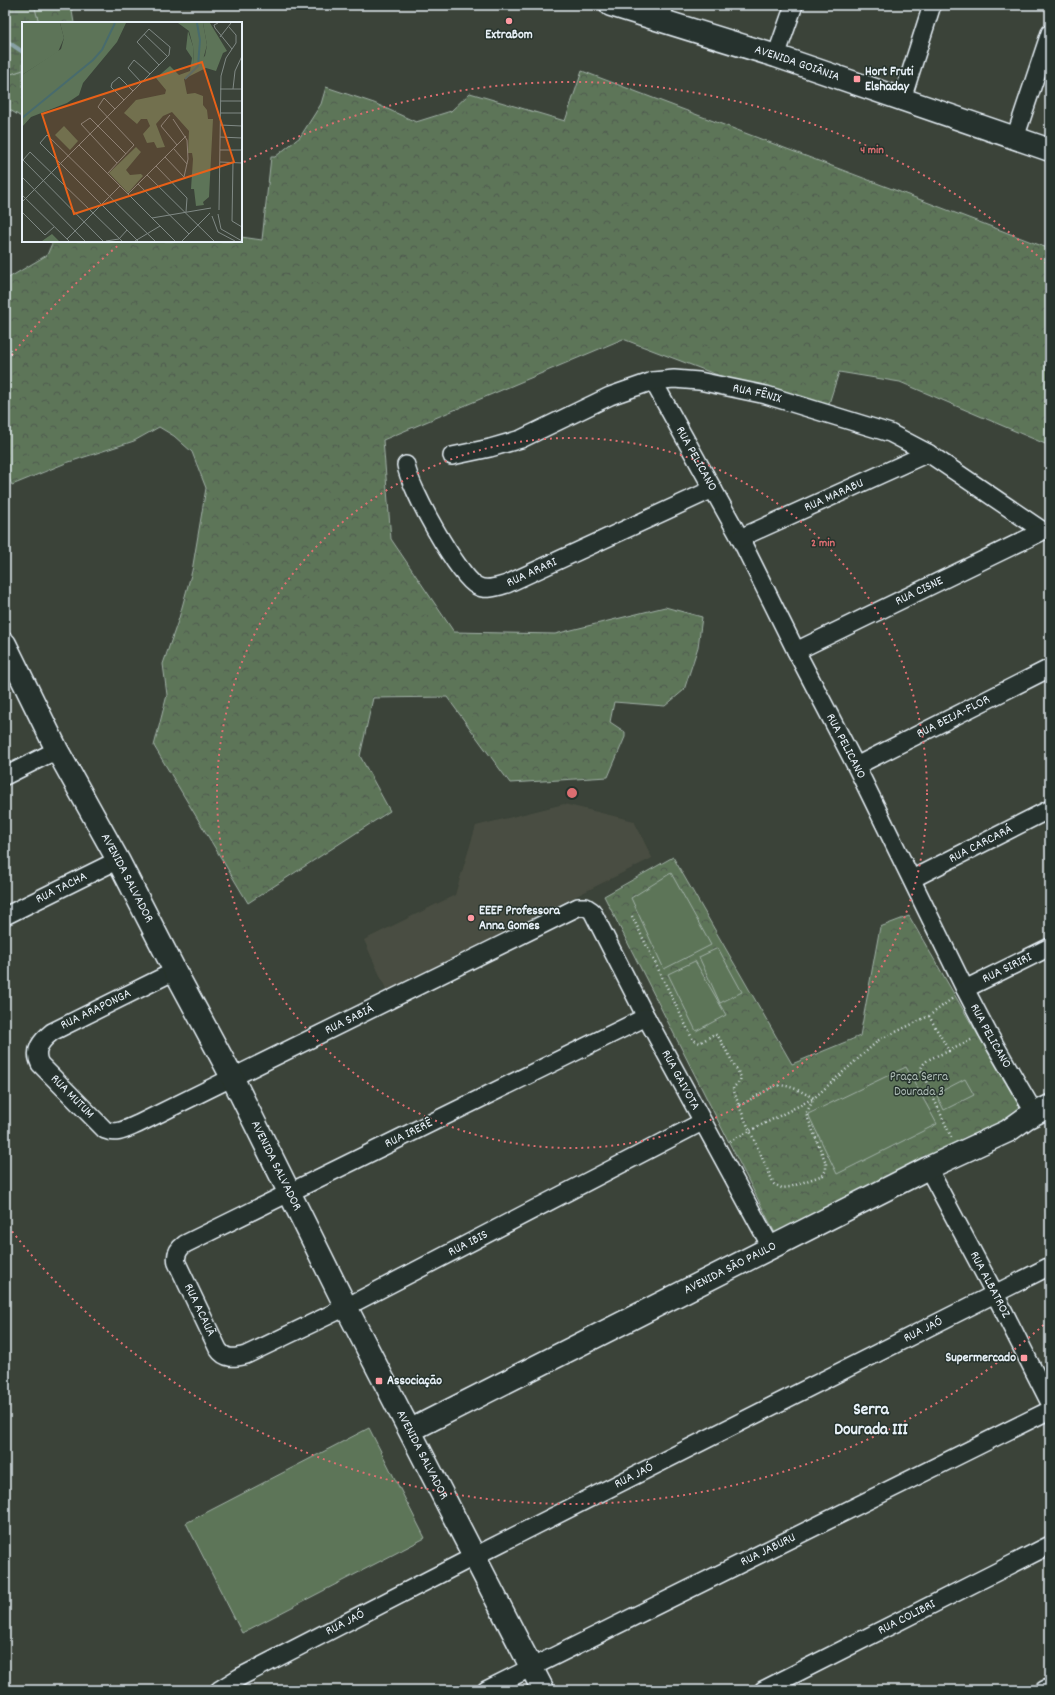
<svg xmlns="http://www.w3.org/2000/svg" width="1055" height="1695" viewBox="0 0 1055 1695" font-family="Dekko,sans-serif">
<style>
.built{fill:#4a4e42}
.forest{fill:url(#forest-crowns);stroke:#a2b2a8}
.wetland{fill:url(#wetland-marsh);stroke:#a2b2a8}
.pitch{fill:#5d7458;stroke:#a2b2a8}
.lines{fill:none;stroke-linecap:round;stroke-linejoin:round}
.stream{stroke:#88a1a5;stroke-width:4.5}
.street-casing{stroke:#e8f1f8;stroke-width:20}
.secondary-casing{stroke:#e8f1f8;stroke-width:25}
.path{stroke:#e8f1f8;stroke-width:2.5;stroke-dasharray:1 3;stroke-linecap:butt}
.street{stroke:#26332d;stroke-width:17}
.secondary{stroke:#26332d;stroke-width:22}
.ring{fill:none;stroke:#dc6e71;stroke-width:2;stroke-dasharray:2 4}
.poi-dot{fill:#ff9aa2;stroke:#26332d;stroke-width:1.5}
.labels{text-anchor:middle;dominant-baseline:central;stroke-width:3;stroke-linejoin:round;paint-order:stroke}
.poi-label{font-size:13px;font-weight:bold;fill:#e8f1f8;stroke:#26332d;text-anchor:start}
.street-label{font-size:13px;fill:#e8f1f8;stroke:#26332d}
.park-label{font-size:13px;fill:#b0bfb8;stroke:#26332d}
.district-label{font-size:17px;font-weight:bold;fill:#e8f1f8;stroke:#26332d}
.inset-river{fill:none;stroke:#486b6d;stroke-width:2}
.inset-road{fill:none;stroke:#808985;stroke-width:1}
.view{fill:#e86118;fill-opacity:0.15;stroke:#e86118;stroke-width:2}
.inset-edge{fill:none;stroke:#e8f1f8;stroke-width:2}
.centre{fill:#dc6e71;stroke:#26332d;stroke-width:2}
.ring-label{font-size:12px;text-anchor:middle;font-weight:bold;fill:#dc6e71;stroke:#26332d;stroke-width:3;stroke-linejoin:round;paint-order:stroke}
</style>
<defs>
<pattern id="forest-crowns" width="20" height="18" patternUnits="userSpaceOnUse"><rect width="20" height="18" fill="#5d7458"/><path d="M2 6a3 3 0 1 1 6 0M12 15a3 3 0 1 1 6 0" fill="none" stroke="#505c50"/></pattern>
<pattern id="wetland-marsh" width="20" height="14" patternUnits="userSpaceOnUse"><rect width="20" height="14" fill="#5d7458"/><path d="M1 5h8M5 5V1M11 12h8M15 12V8" fill="none" stroke="#505c50"/></pattern>
</defs>
<rect width="100%" height="100%" fill="#3b4339"/>
<filter id="ink" filterUnits="userSpaceOnUse"><feTurbulence type="fractalNoise" baseFrequency=".025" numOctaves="2"/><feDisplacementMap in="SourceGraphic" scale="8" xChannelSelector="R" yChannelSelector="G"/><feConvolveMatrix kernelMatrix="1 2 1 2 8 2 1 2 1" color-interpolation-filters="sRGB"/></filter>
<g filter="url(#ink)">
<path class="built" d="M 564,804 L 634,821 L 652,858 L 387,991 L 364,940 L 455,895 L 476,826 Z"/>
<path class="forest" d="M 34,5 L 71,5 L 74,23 L 39,23 Z
M 23,70 L 23,118 L 5,107 L 5,76 Z
M 582,71 L 1050,249 L 1050,446 L 900,382 L 839,372 L 825,416 L 623,339 L 383,440 L 391,539 L 454,632 L 555,634 L 665,607 L 702,617 L 698,647 L 684,690 L 665,706 L 614,702 L 610,722 L 625,732 L 625,737 L 608,777 L 510,783 L 447,697 L 373,698 L 360,756 L 390,811 L 248,903 L 154,746 L 167,695 L 163,664 L 179,618 L 192,571 L 206,488 L 192,452 L 174,436 L 159,427 L 134,441 L 66,463 L 12,485 L 5,470 L 5,280 L 47,255 L 53,241 L 241,241 L 241,237 L 262,240 L 271,157 L 275,157 L 300,137 L 321,104 L 326,87 L 374,103 L 416,122 L 451,111 L 470,93 L 565,121 Z
M 673,857 L 792,1064 L 860,1036 L 880,927 L 909,916 L 1026,1118 L 775,1233 L 604,896 Z"/>
<path class="wetland" d="M 5,5 L 34,5 L 39,23 L 23,23 L 23,70 L 5,76 Z"/>
<path class="pitch" d="M 671,873 L 711,945 L 664,969 L 631,898 Z
M 718,948 L 742,992 L 720,1003 L 699,957 Z
M 695,961 L 726,1015 L 696,1031 L 668,974 Z
M 906,1067 L 937,1124 L 837,1174 L 808,1114 Z
M 965,1079 L 974,1095 L 944,1110 L 936,1094 Z
M 369,1428 L 425,1538 L 242,1633 L 186,1523 Z"/>
<g class="lines">
<path class="stream" d="M 5,40 L 23,52"/>
<g class="street-casing">
<g id="street">
<path d="M 660,20 L 665,5"/>
<path d="M 776,56 L 794,5"/>
<path d="M 902,99 L 932,5"/>
<path d="M 1015,138 L 1050,33"/>
<path id="s1" d="M 653,381 L 740,538 L 796,651 L 856,766 L 965,989 L 988,1033 L 1035,1114"/>
<path id="s2" d="M 452,456 L 490,448 L 521,439 L 610,396 L 653,381 L 674,379 L 699,381 L 766,395 L 890,433 L 928,453 L 1043,531"/>
<path id="s3" d="M 406,465 C 409,487 458,576 477,586 C 486,591 497,587 507,584 L 713,489"/>
<path id="s4" d="M 740,538 L 928,453"/>
<path id="s5" d="M 796,651 L 1043,531"/>
<path id="s6" d="M 856,766 L 1050,668"/>
<path d="M 5,776 L 57,750"/>
<path id="s7" d="M 912,879 L 1050,809"/>
<path id="s8" d="M 5,916 L 118,860"/>
<path id="s9" d="M 175,971 L 52,1032 C 41,1041 33,1050 40,1064 L 105,1130 C 117,1135 126,1129 138,1124 L 578,907 L 586,907 L 592,911 L 646,1017 L 771,1247"/>
<path id="s10" d="M 965,989 L 1050,947"/>
<path id="s11" d="M 646,1017 L 185,1244 C 178,1249 175,1255 177,1263 L 218,1349 C 225,1360 235,1358 246,1355 L 346,1307 L 702,1122"/>
<path id="s12" d="M 928,1168 L 995,1294 L 1050,1403"/>
<path id="s13" d="M 219,1690 L 240,1677 L 475,1556 L 1050,1266"/>
<path id="s14" d="M 486,1690 L 1050,1410"/>
<path id="s15" d="M 763,1690 L 1050,1545"/>
<path d="M 1044,1690 L 1050,1687"/>
</g>
</g>
<g class="secondary-casing">
<g id="secondary">
<path id="s16" d="M 611,5 L 776,56 L 1050,150"/>
<path id="s17" d="M 5,644 L 57,750 L 118,860 L 175,971 L 232,1077 L 346,1307 L 543,1690"/>
<path id="s18" d="M 411,1430 L 928,1168 L 1008,1131 L 1026,1118 L 1050,1106"/>
</g>
</g>
<path class="path" d="M 632,916 L 693,1040 L 700,1043 L 714,1034 L 718,1036 L 741,1077 L 740,1081 L 733,1088 L 739,1106 L 774,1086 C 789,1083 801,1092 814,1098 L 879,1040 L 929,1016 L 953,998
M 929,1016 L 949,1051 L 973,1039
M 949,1051 C 940,1055 922,1059 921,1070 L 952,1139
M 739,1106 L 750,1131 L 814,1098
M 730,1141 L 750,1131 L 774,1184 L 782,1188 L 790,1187 L 823,1175 L 826,1170 L 826,1163 L 806,1114 L 814,1098"/>
<use href="#street" class="street"/>
<use href="#secondary" class="secondary"/>
</g>
</g>
<g class="ring">
<circle cx="572" cy="793" r="355"/>
<path d="M1048 1321A711 711 0 0 1 8 1226M8 360A711 711 0 0 1 120 244M244 162A711 711 0 0 1 1048 265"/>
</g>
<g class="poi-dot">
<circle cx="509" cy="21" r="4"/>
<rect x="853" y="75" width="8" height="8" rx="2"/>
<circle cx="471" cy="918" r="4"/>
<rect x="1020" y="1354" width="8" height="8" rx="2"/>
<rect x="375" y="1377" width="8" height="8" rx="2"/>
</g>
<g class="labels">
<g class="poi-label">
<text x="509" y="35" text-anchor="middle">ExtraBom</text>
<text x="865" y="72">Hort Fruti<tspan x="865" dy="15">Elshaday</tspan></text>
<text x="479" y="911">EEEF Professora<tspan x="479" dy="15">Anna Gomes</tspan></text>
<text x="1016" y="1358" text-anchor="end">Supermercado</text>
<text x="387" y="1381">Associação</text>
</g>
<g class="street-label">
<text stroke="none"><textPath href="#s16" startOffset="195">AVENIDA GOIÂNIA</textPath></text>
<text stroke="none"><textPath href="#s2" startOffset="321">RUA FÊNIX</textPath></text>
<text stroke="none"><textPath href="#s1" startOffset="89">RUA PELICANO</textPath></text>
<text stroke="none"><textPath href="#s4" startOffset="103">RUA MARABU</textPath></text>
<text stroke="none"><textPath href="#s3" startOffset="200">RUA ARARI</textPath></text>
<text stroke="none"><textPath href="#s5" startOffset="137">RUA CISNE</textPath></text>
<text stroke="none"><textPath href="#s6" startOffset="109">RUA BEIJA-FLOR</textPath></text>
<text stroke="none"><textPath href="#s1" startOffset="413">RUA PELICANO</textPath></text>
<text stroke="none"><textPath href="#s7" startOffset="77">RUA CARCARÁ</textPath></text>
<text stroke="none"><textPath href="#s17" startOffset="264">AVENIDA SALVADOR</textPath></text>
<text stroke="none"><textPath href="#s8" startOffset="63">RUA TACHA</textPath></text>
<text stroke="none"><textPath href="#s10" startOffset="47">RUA SIRIRI</textPath></text>
<text transform="translate(96 1010) rotate(-26)">RUA ARAPONGA</text>
<text stroke="none"><textPath href="#s9" startOffset="538">RUA SABIÁ</textPath></text>
<text stroke="none"><textPath href="#s1" startOffset="737">RUA PELICANO</textPath></text>
<text stroke="none"><textPath href="#s9" startOffset="999">RUA GAIVOTA</textPath></text>
<text stroke="none"><textPath href="#s9" startOffset="221">RUA MUTUM</textPath></text>
<text transform="translate(409 1134) rotate(-26)">RUA IRERÊ</text>
<text stroke="none"><textPath href="#s17" startOffset="588">AVENIDA SALVADOR</textPath></text>
<text stroke="none"><textPath href="#s11" startOffset="911">RUA IBIS</textPath></text>
<text stroke="none"><textPath href="#s18" startOffset="358">AVENIDA SÃO PAULO</textPath></text>
<text stroke="none"><textPath href="#s12" startOffset="132">RUA ALBATROZ</textPath></text>
<text stroke="none"><textPath href="#s11" startOffset="588">RUA ACAUÃ</textPath></text>
<text stroke="none"><textPath href="#s13" startOffset="791">RUA JAÓ</textPath></text>
<text stroke="none"><textPath href="#s17" startOffset="912">AVENIDA SALVADOR</textPath></text>
<text stroke="none"><textPath href="#s13" startOffset="467">RUA JAÓ</textPath></text>
<text stroke="none"><textPath href="#s14" startOffset="315">RUA JABURU</textPath></text>
<text stroke="none"><textPath href="#s15" startOffset="161">RUA COLIBRI</textPath></text>
<text stroke="none"><textPath href="#s13" startOffset="143">RUA JAÓ</textPath></text>
</g>
<g class="park-label">
<text x="919" y="1077">Praça Serra<tspan x="919" dy="15">Dourada 3</tspan></text>
</g>
<g class="district-label">
<text x="871" y="1411">Serra<tspan x="871" dy="20">Dourada III</tspan></text>
</g>
</g>
<g transform="translate(22 22)">
<rect width="220" height="220" fill="#3b4339"/>
<path d="M 0,1 L 38,1 L 42,16 L 36,30 L 0,53 Z" fill="#5d7458"/>
<path d="M 181,1 L 188,1 L 205,29 L 201,31 L 194,49 L 184,46 L 162,57 L 165,72 L 173,71 L 181,74 L 181,83 L 185,88 L 186,97 L 191,97 L 187,175 L 181,180 L 182,183 L 174,184 L 172,167 L 169,167 L 171,137 L 170,131 L 166,131 L 167,109 L 150,90 L 141,94 L 134,102 L 143,125 L 135,126 L 132,120 L 125,121 L 121,112 L 128,104 L 125,97 L 119,97 L 115,102 L 102,91 L 114,78 L 143,72 L 144,68 L 134,56 L 148,44 L 157,53 L 168,49 L 170,36 L 164,27 L 166,9 L 171,24 L 172,42 L 183,34 L 185,23 ZM 114,125 L 119,130 L 104,148 L 108,153 L 119,152 L 121,154 L 106,171 L 87,151 ZM 30,212 L 37,219 L 0,219 L 20,219 Z" fill="#5d7458"/>
<path d="M 38,1 L 104,1 L 95,20 L 61,61 L 57,73 L 45,81 L 9,95 L 0,105 L 0,53 L 39,27 L 42,16 ZM 156,1 L 181,1 L 185,23 L 179,45 L 172,42 L 171,24 L 167,9 Z" fill="#5d7458"/>
<path d="M 42,104 L 56,119 L 48,128 L 33,113 Z" fill="#5d7458"/>
<path class="inset-river" d="M 163,57 L 176,44 L 178,18 L 175,1M 0,96 L 71,38 L 80,28 L 93,1"/>
<path class="inset-road" d="M 196,1 L 192,3 L 193,6 L 210,27M 207,5 L 214,13 L 214,21M 122,12 L 146,35M 198,15 L 209,1M 119,60 L 106,46 L 112,38 L 128,52M 198,67 L 220,67M 211,67 L 213,49 L 220,34M 102,78 L 89,65 L 90,61 L 97,55 L 111,69M 198,79 L 220,79M 198,91 L 220,91M 148,93 L 139,104 L 155,123M 151,97 L 165,118 L 166,137 L 162,155M 198,103 L 220,104M 198,115 L 220,116M 57,123 L 153,219M 152,127 L 165,142M 198,128 L 220,128M 143,135 L 162,155M 198,140 L 220,141M 211,140 L 210,199 L 220,205M 95,141 L 59,102 L 68,96 L 104,132M 134,144 L 165,176 L 164,190M 86,151 L 112,123 L 76,85 L 82,76 L 93,87M 125,153 L 192,219M 0,155 L 63,219M 116,162 L 167,212M 106,172 L 164,114M 0,173 L 47,219M 0,180 L 147,33 L 148,25 L 127,7 L 115,20 L 137,43M 197,188 L 199,54 L 204,36 L 214,21M 0,190 L 23,213 L 32,205M 196,192 L 199,207 L 220,219M 190,194 L 196,210 L 213,219M 130,196 L 189,186M 45,217 L 98,164M 81,219 L 1,138 L 8,130 L 100,219M 84,219 L 97,217 L 105,208M 113,219 L 138,204M 116,219 L 18,121 L 25,113 L 133,219M 160,219 L 188,191"/>
<path class="view" d="M 180,40 L 212,140 L 52,192 L 20,92 Z"/>
<rect width="220" height="220" class="inset-edge"/>
</g>
<circle cx="572" cy="793" r="6" class="centre"/>
<g class="ring-label">
<text x="872" y="153">4 min</text>
<text x="823" y="546">2 min</text>
</g>
<rect width="1055" height="1695" fill="none" stroke="#26332d" stroke-width="20"/>
<rect x="10" y="10" width="1035" height="1675" fill="none" stroke="#e8f1f8" stroke-width="1.5" filter="url(#ink)"/>
</svg>
